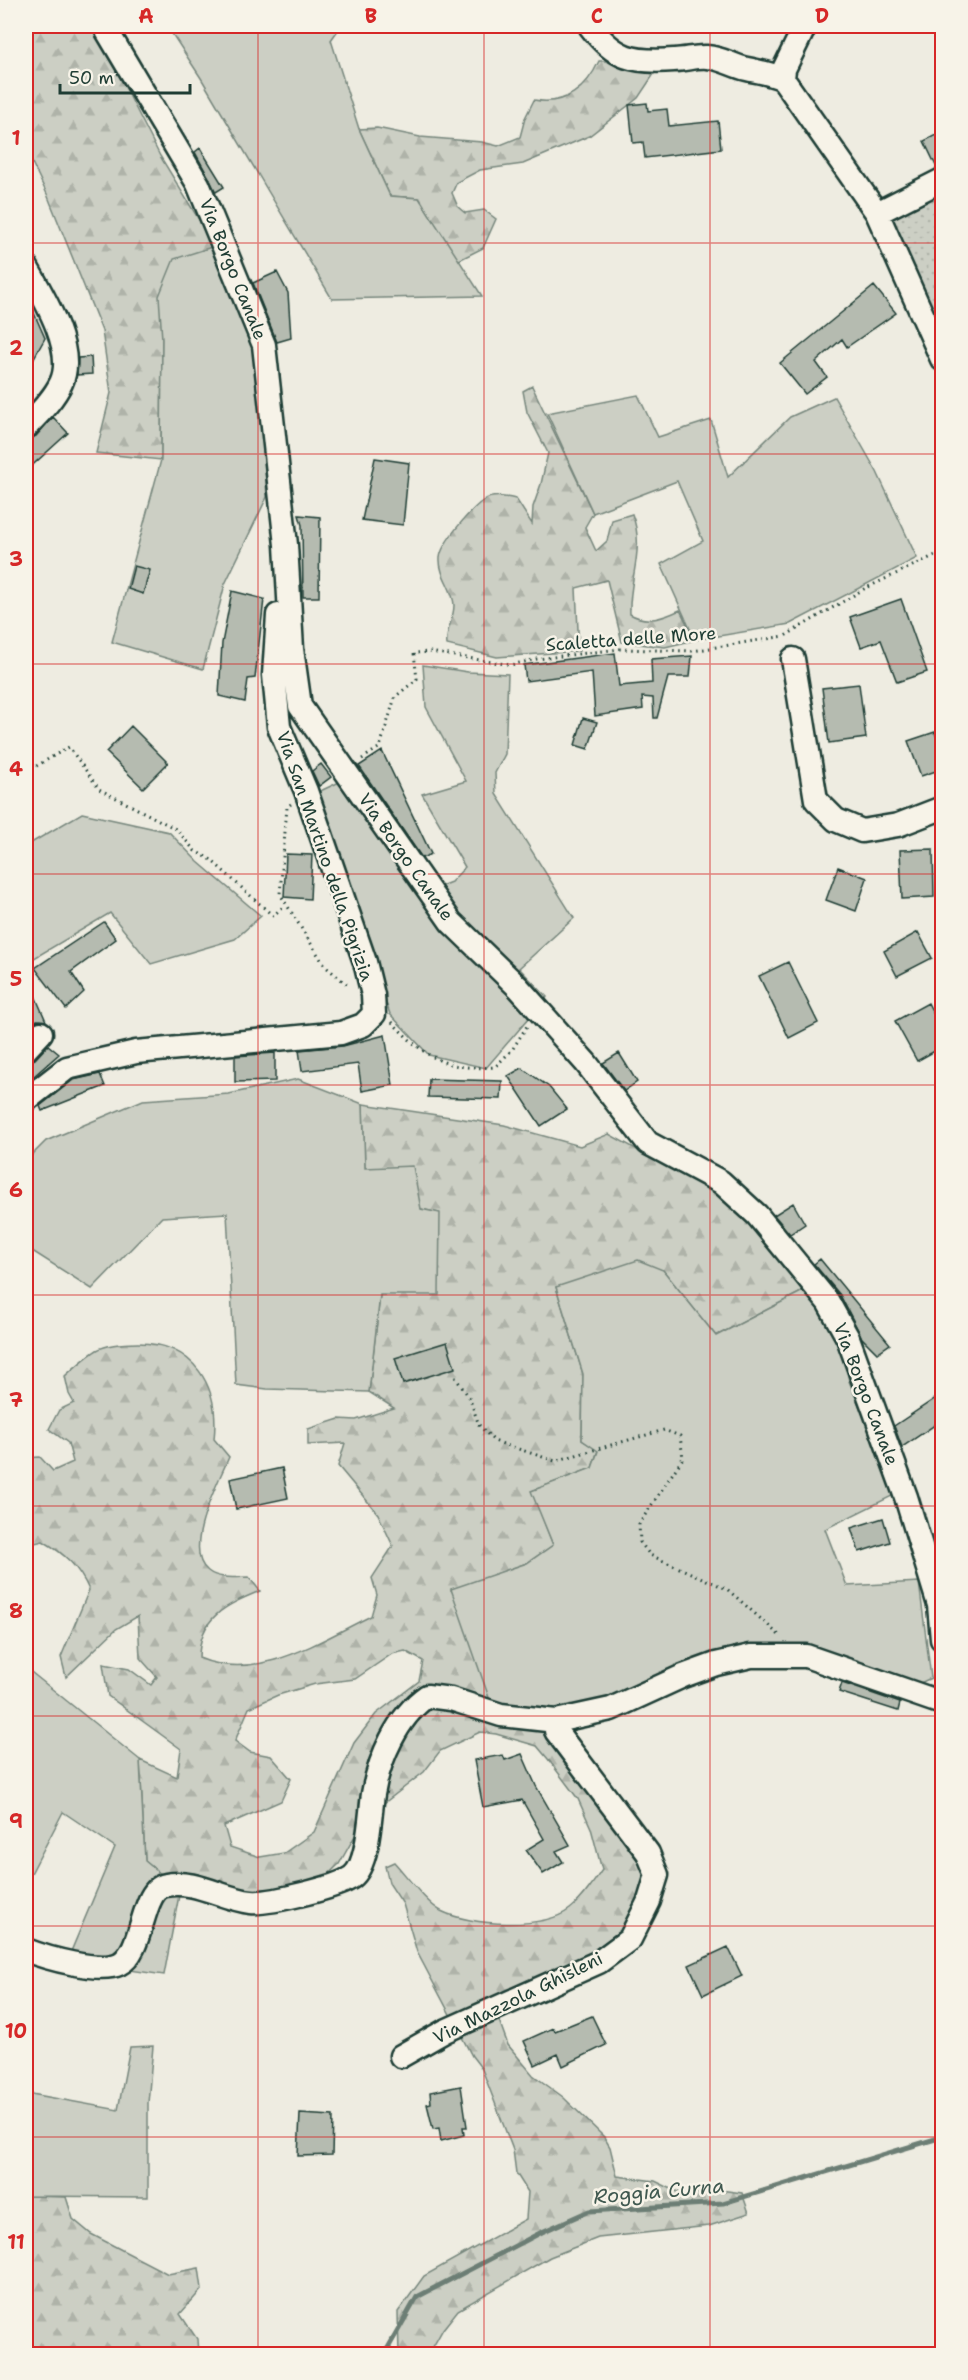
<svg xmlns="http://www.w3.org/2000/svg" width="968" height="2380" viewBox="0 0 968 2380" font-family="'Shantell Sans',sans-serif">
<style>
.forest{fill:url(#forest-firs);stroke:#76867c;stroke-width:1.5;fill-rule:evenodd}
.park{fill:url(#park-dots);stroke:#76867c;stroke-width:1.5}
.garden{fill:#cccfc4;stroke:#76867c;stroke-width:1.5}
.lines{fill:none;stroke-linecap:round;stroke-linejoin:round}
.stream{stroke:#6c7e74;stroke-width:5}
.building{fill:#b5bbb0;stroke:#1f3d34;stroke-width:1.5}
.minor-casing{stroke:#1f3d34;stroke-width:27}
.path{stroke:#1f3d34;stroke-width:3;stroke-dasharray:1.5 4.5;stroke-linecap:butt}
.minor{stroke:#f7f3e8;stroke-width:22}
.grid{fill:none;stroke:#d62828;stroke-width:1.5;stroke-opacity:0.55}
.labels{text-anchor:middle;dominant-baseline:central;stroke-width:5;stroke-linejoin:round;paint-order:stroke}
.street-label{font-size:18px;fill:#1f3d34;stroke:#f7f3e8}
.water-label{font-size:20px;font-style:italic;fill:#3f584f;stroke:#f7f3e8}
.neatline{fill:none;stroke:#d62828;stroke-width:2}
.grid-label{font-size:20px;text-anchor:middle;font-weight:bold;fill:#d62828}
</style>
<defs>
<pattern id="forest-firs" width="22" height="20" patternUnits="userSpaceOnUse" patternTransform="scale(1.5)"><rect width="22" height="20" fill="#cccfc4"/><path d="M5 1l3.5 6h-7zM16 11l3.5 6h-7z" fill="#afb3a9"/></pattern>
<pattern id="park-dots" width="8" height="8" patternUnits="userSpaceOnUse" patternTransform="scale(1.5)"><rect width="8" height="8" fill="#cccfc4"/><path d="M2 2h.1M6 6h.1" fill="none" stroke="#afb3a9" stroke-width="1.8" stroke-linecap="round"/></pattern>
</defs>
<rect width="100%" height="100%" fill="#eeece1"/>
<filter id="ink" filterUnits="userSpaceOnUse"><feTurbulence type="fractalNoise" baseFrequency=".0167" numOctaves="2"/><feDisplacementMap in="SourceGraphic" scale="12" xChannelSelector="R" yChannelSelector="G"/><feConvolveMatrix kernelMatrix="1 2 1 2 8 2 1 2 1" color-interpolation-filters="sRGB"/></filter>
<g filter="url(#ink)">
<path class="forest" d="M 26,26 L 94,26 L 160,156 L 215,246 L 162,339 L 161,460 L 96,453 L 111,393 L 102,331 L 47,194 L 26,150 Z
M 599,61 L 613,61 L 627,69 L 654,74 L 638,98 L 589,136 L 523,164 L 480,170 L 457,182 L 452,193 L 458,207 L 465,213 L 484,210 L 496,219 L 483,248 L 457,261 L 419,198 L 390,196 L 359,129 L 377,128 L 420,137 L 482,142 L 498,146 L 520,137 L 525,118 L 534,100 C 565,106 587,88 599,61 Z
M 532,386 L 593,513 L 585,527 L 596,551 L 607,541 L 612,520 L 632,514 C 646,549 628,580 630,614 C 647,624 663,618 680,610 L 695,640 L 665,647 L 622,642 L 607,580 L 576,588 L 579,651 L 497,657 L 447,645 C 445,630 454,620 454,605 C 453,588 439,576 440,558 C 441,543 472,508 484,500 C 493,494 506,497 516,499 L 532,524 L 533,507 L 541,484 L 548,453 L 527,412 L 523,391 Z
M 363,1104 L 504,1125 L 580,1146 L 609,1134 L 714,1192 L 760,1225 L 811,1287 L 716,1336 L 663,1270 L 556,1287 L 583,1374 L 582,1440 L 598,1450 L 592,1468 L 532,1491 L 553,1545 L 527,1563 L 451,1590 L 551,1714 L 644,1866 L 642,1915 L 562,1973 L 493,2004 L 508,2045 L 533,2075 L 563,2097 L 604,2137 L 610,2147 L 617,2176 L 655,2181 L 684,2195 L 720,2190 L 742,2193 L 749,2213 L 709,2226 L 598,2238 L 550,2257 L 458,2310 L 443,2329 L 429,2354 L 399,2354 L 398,2312 L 424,2276 L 526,2219 L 528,2192 L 516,2173 L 513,2150 L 482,2069 L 472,2056 L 417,1952 L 403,1904 L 389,1883 L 385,1866 L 394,1862 C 406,1875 427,1904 441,1911 C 471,1926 543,1930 570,1909 C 583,1899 592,1884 602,1870 L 591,1828 L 578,1799 L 548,1759 L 537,1746 L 496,1734 L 480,1732 L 440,1751 L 424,1772 L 365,1818 L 339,1864 L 314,1888 L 240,1898 L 180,1890 L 145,1861 L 140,1760 L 177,1777 L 181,1749 L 108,1696 L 103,1664 L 129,1669 L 151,1685 L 157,1677 L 140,1658 L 138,1616 L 116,1629 L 66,1677 L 61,1657 L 89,1590 C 79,1567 65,1554 43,1541 L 26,1545 L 26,1458 L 40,1457 L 53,1471 L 73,1462 L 68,1443 L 49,1429 L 59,1410 L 74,1403 L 69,1394 L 65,1376 C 75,1367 86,1357 97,1350 C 108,1344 125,1343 138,1343 C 194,1343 220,1386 214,1439 L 229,1457 C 219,1481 181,1550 208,1571 C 219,1580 237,1577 249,1577 L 260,1591 C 226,1605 199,1617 199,1658 C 258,1683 319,1641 371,1616 L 377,1595 L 372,1578 L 393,1546 L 378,1514 L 338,1466 L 345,1443 L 308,1445 L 308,1429 L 339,1419 L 356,1420 L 394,1408 L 369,1392 L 380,1295 L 439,1213 L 421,1209 L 365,1169 ZM 405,1651 L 423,1661 L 419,1681 L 376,1714 L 354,1743 L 314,1832 L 284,1853 L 260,1857 L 230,1847 L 224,1826 L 281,1801 L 291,1779 L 271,1756 L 250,1752 L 235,1741 L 249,1708 L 278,1695 L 315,1684 L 355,1679 L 392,1654 Z
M 26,2196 L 66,2197 L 73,2219 L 91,2234 L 168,2274 L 199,2268 L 202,2289 L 180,2314 L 197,2339 L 198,2354 L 26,2354 Z"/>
<path class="park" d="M 942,187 L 942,350 L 888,213 Z"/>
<path class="garden" d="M 167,26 L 341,26 L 331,40 L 359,129 L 390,196 L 419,198 L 482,296 L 332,299 L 201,78 Z
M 215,246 L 258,362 L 267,497 L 225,584 L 203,669 L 112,642 L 161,460 L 162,339 L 159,296 L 174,259 Z
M 638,395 L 658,437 L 711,420 L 728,477 L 790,417 L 834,397 L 877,472 L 917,558 L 790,624 L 695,640 L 661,564 L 703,541 L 677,481 L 593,513 L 547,413 Z
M 423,665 L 468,672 L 508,674 L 505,754 L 495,773 L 496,794 L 574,918 L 519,968 L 547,997 L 486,1068 L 429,1055 L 390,1014 L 330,844 L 316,793 L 346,779 L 423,893 L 451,882 L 465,867 L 422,794 L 466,781 L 426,707 Z
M 82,813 L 169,832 L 198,862 L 261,916 L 235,939 L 151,964 L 110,913 L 26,963 L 26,846 Z
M 298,1079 L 363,1104 L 365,1168 L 413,1166 L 421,1209 L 440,1213 L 439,1295 L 380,1295 L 369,1392 L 267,1389 L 236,1385 L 227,1213 L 162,1217 L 92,1289 L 26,1247 L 26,1161 L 46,1141 L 143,1100 L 229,1094 Z
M 638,1260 L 663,1270 L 716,1336 L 811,1287 L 840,1337 L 849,1381 L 896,1494 L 825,1529 L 847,1586 L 919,1582 L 931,1678 L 916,1685 L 815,1652 L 551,1714 L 493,1709 L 451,1589 L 527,1563 L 553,1545 L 531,1491 L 592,1468 L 598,1451 L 582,1440 L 583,1374 L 556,1287 Z
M 26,1668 L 140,1760 L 145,1861 L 180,1890 L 164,1975 L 67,1961 L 115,1847 L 63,1812 L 26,1883 Z
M 153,2046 L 148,2103 L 148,2197 L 26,2196 L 26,2093 L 118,2110 L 130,2047 Z"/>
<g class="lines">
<path class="stream" d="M 389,2354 L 388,2348 L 417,2297 L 542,2232 L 589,2211 L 723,2203 L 942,2137"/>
</g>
<path class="building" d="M 647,103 L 648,111 L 667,109 L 669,126 L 718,121 L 721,149 L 645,158 L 643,142 L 633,143 L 629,105 Z
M 942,132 L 942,167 L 937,168 L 924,141 Z
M 200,148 L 224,187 L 216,192 L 195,152 Z
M 277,272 L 288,293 L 291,338 L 277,342 L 253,283 Z
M 874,286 L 896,313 L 847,347 L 842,339 L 816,362 L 827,377 L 805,394 L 780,363 Z
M 26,295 L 45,338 L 26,372 Z
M 91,357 L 92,374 L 77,375 L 78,358 Z
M 53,417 L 68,433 L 26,471 L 26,440 L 36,436 Z
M 375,458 L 409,463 L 403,525 L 362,520 Z
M 299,515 L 320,517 L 319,597 L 303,597 L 302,525 Z
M 134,566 L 150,570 L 143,594 L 128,589 Z
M 232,591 L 264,599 L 255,678 L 248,679 L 245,702 L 219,696 L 222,643 Z
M 901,599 L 927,672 L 897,682 L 881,640 L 861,647 L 850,617 Z
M 615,653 L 619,686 L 652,683 L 651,659 L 692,656 L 690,677 L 668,677 L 657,718 L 654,718 L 653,698 L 642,697 L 643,709 L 595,716 L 592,672 L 526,681 L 524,665 Z
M 859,684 L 866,738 L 829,743 L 822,688 Z
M 583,718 L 597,722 L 588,749 L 575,745 Z
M 131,726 L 168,763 L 143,788 L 106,752 Z
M 935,732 L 942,753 L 942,769 L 921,776 L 908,741 Z
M 382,751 L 431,854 L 422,858 L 359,766 Z
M 321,764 L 331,777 L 319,786 L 312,771 Z
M 933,849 L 934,897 L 902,899 L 900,850 Z
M 286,854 L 312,855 L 310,899 L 284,897 Z
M 838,867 L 867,878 L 856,911 L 826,900 Z
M 104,922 L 116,939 L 71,972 L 84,992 L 66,1009 L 35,968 Z
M 918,932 L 932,958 L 897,976 L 884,951 Z
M 788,962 L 818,1023 L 789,1038 L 759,976 Z
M 26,975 L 46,1021 L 37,1020 L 26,1030 Z
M 928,1003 L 942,1030 L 942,1047 L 917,1061 L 895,1021 Z
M 385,1035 L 393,1085 L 362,1091 L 358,1064 L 302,1071 L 299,1050 L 343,1046 Z
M 48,1045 L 59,1054 L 26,1083 L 26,1062 L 35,1059 Z
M 275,1053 L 275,1081 L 235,1082 L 235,1056 Z
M 619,1053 L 637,1082 L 624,1091 L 603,1063 Z
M 522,1068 L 549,1087 L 567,1109 L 541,1126 L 508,1076 Z
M 100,1074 L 105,1086 L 42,1111 L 40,1106 L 73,1080 Z
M 429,1079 L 502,1081 L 501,1099 L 428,1097 Z
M 793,1203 L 805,1224 L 790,1234 L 774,1215 Z
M 820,1259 L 890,1344 L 877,1353 L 862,1338 L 840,1295 L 814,1264 Z
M 447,1342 L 455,1368 L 403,1384 L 395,1358 Z
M 942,1394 L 942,1420 L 902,1447 L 894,1426 Z
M 282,1468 L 288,1498 L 236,1509 L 230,1479 Z
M 883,1518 L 890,1542 L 859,1552 L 851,1528 Z
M 842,1683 L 900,1703 L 898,1711 L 839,1692 Z
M 522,1754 L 536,1786 L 570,1845 L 556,1851 L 563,1862 L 543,1874 L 526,1850 L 544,1839 L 522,1800 L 483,1807 L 474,1760 L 503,1755 L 505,1760 Z
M 728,1947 L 742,1976 L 703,1995 L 689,1965 Z
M 592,2016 L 606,2045 L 563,2066 L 558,2054 L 535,2065 L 524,2041 L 553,2028 L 555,2031 Z
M 461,2086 L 467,2127 L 463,2127 L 464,2135 L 441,2141 L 439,2128 L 433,2129 L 427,2104 L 431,2103 L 430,2092 Z
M 300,2114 L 333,2116 L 332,2155 L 298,2156 Z"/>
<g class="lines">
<g class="minor-casing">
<path id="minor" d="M 106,26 L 107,31 L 198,184 L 264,345 L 286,545 L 292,649 L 300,706 L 451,922 L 518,987 L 586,1063 L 648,1143 L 721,1182 L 757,1215 L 828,1302 L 848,1338 L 906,1497 L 939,1605 L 942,1639
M 590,26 C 615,59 633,63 674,60 C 685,60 696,56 707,57 C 722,58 733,66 747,69 C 760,72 771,73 783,79
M 805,26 L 784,69 L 783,79 L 877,213
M 942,180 L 877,213 L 942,359
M 26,266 C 42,294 77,350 61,383 C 53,400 38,414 26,427
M 793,659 L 816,800 L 836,820 L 862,831 L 898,825 L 942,808
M 26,1049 L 41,1033
M 26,1100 L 67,1068 L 136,1052 L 341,1033 L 363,1025 L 374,1014 L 373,995 L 365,962 L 306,791 L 279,727 L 274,675 L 278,615
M 26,1950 C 46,1958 99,1973 119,1964 C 145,1951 140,1889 166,1885 C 194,1879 223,1899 251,1902 C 269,1904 338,1887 352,1877 C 369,1864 370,1814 373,1794 C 379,1759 397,1717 427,1696 L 451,1699 L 501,1715 L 556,1721
M 401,2056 L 445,2031 L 599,1962 L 630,1939 L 649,1901 L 657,1875 L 648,1853 L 556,1731 L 556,1721 L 611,1709 L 683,1676 L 716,1664 L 751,1656 L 806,1656 L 942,1703"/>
</g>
<path class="path" d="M 362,759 L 380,747 L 395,697 L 417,679 L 414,653 L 430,652 L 511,665 L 537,659 L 620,649 L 692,651 L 785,636 L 864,589 L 942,552
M 26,772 L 69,747 L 99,789 L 176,829 L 195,851 L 210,859 L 273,916 L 285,905
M 291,804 L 287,807 L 280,894 L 325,966 L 350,987
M 392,1022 C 425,1057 445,1071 495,1067 L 512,1050 L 527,1026
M 455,1377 L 469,1397 L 479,1425 L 494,1441 L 555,1461 L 664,1430 L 680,1436 L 683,1458 L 639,1524 L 640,1542 L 650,1555 L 727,1589 L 779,1635"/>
<use href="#minor" class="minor"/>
</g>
</g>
<path class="grid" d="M 258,26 L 258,2354M 484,26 L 484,2354M 710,26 L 710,2354M 26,243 L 942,243M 26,454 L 942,454M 26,664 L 942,664M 26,874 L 942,874M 26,1085 L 942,1085M 26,1295 L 942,1295M 26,1506 L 942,1506M 26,1716 L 942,1716M 26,1926 L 942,1926M 26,2137 L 942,2137"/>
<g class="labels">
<g class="street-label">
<text transform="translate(233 269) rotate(68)">Via Borgo Canale</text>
<text transform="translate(631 639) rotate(-4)">Scaletta delle More</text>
<text transform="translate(325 856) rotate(71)">Via San Martino della Pigrizia</text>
<text transform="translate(406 857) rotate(55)">Via Borgo Canale</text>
<text transform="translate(866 1394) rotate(69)">Via Borgo Canale</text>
<text transform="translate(518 1998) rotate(-26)">Via Mazzola Ghisleni</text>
</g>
<g class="water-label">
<text transform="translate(659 2191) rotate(-5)">Roggia Curna</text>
</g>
</g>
<rect width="968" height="2380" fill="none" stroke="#f7f3e8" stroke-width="66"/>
<path d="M60 84v9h130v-9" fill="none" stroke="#1f3d34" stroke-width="3"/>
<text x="69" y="84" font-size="18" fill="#1f3d34" stroke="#f7f3e8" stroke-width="4.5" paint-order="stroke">50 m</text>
<rect x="33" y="33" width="902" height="2314" class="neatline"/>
<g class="grid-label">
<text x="146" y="23">A</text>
<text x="371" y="23">B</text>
<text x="597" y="23">C</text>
<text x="822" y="23">D</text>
<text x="16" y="145">1</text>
<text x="16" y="355">2</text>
<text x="16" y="566">3</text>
<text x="16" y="776">4</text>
<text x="16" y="986">5</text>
<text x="16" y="1197">6</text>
<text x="16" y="1407">7</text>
<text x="16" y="1618">8</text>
<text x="16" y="1828">9</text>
<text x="16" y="2038">10</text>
<text x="16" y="2249">11</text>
</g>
</svg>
